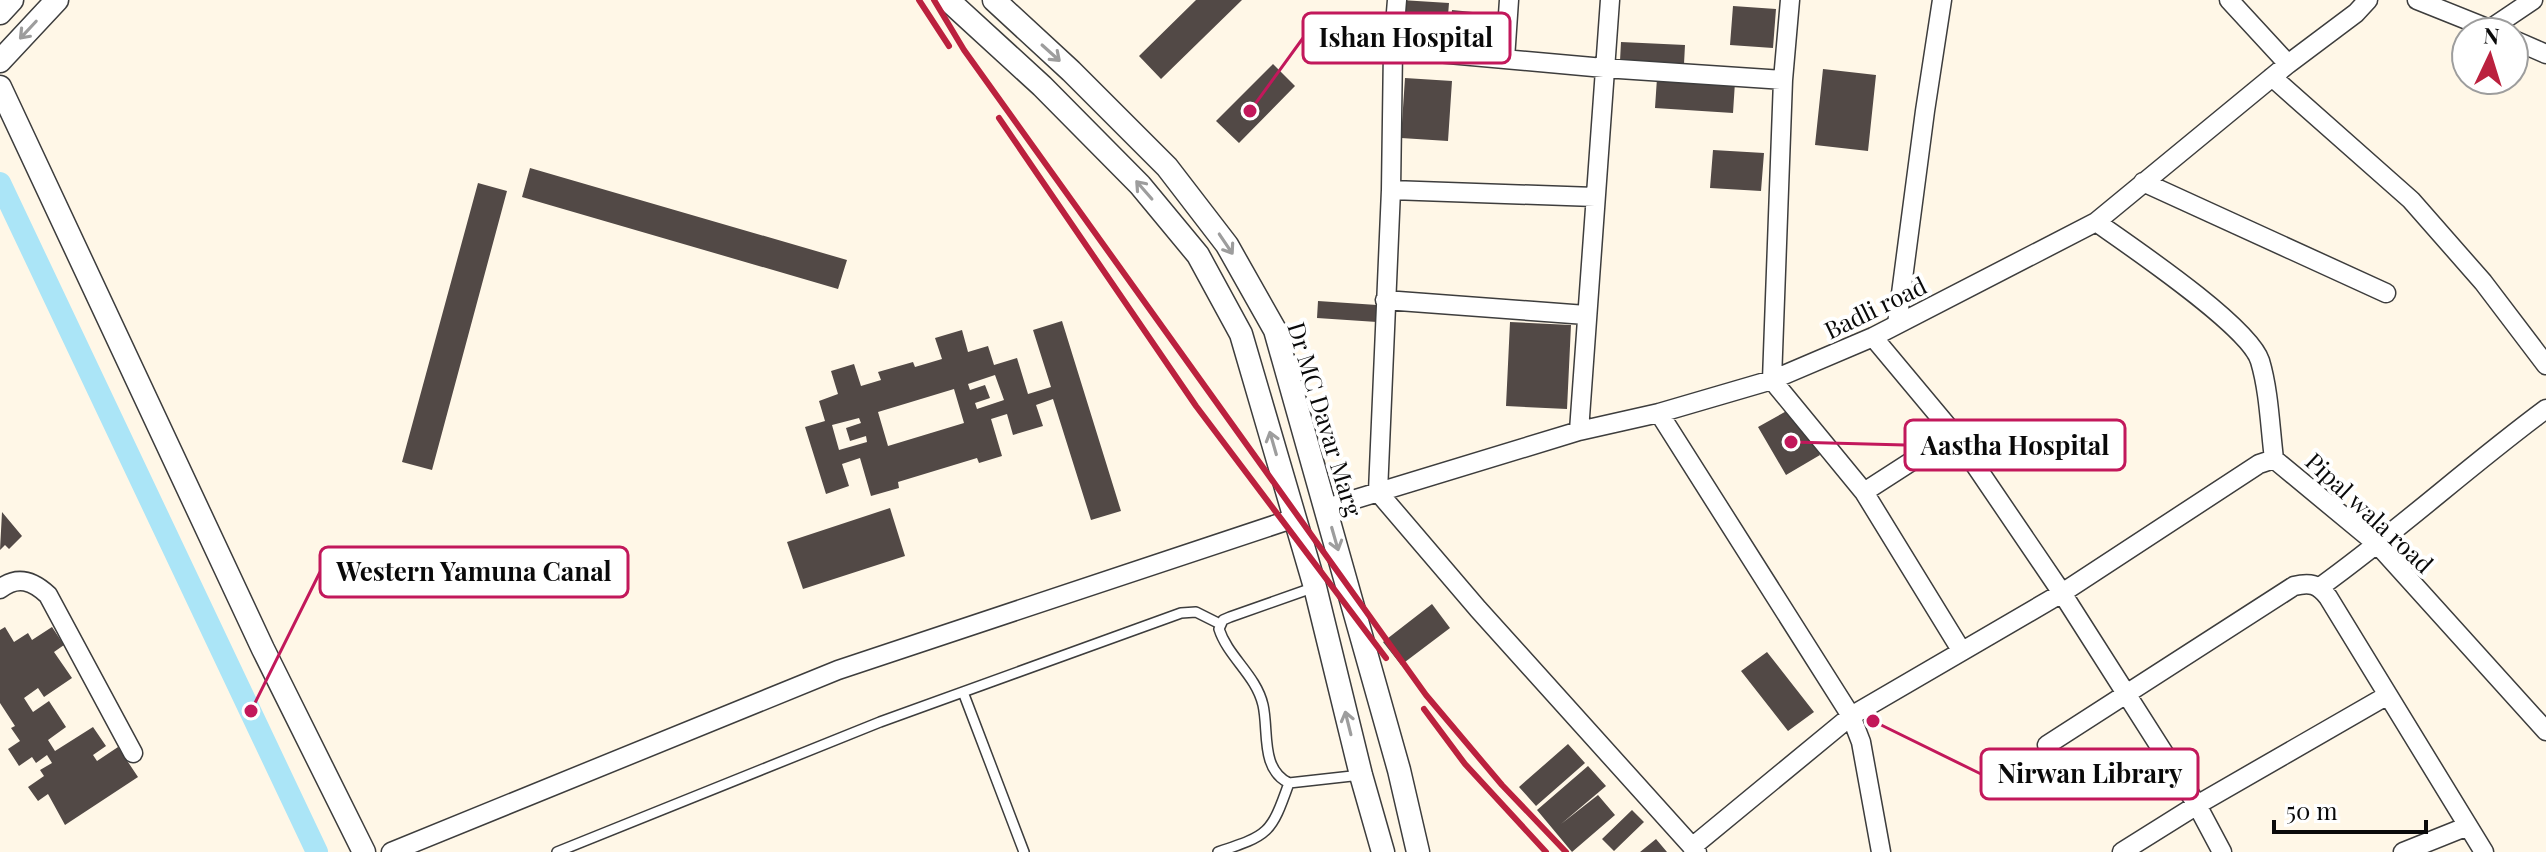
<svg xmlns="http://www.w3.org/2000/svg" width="2546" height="852" viewBox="0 0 2546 852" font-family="'Playfair Display',serif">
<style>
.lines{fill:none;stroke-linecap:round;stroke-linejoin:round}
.canal{stroke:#abe5f7;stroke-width:22}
.building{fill:#524946;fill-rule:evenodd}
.service-casing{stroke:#3d3d3d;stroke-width:12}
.minor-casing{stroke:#3d3d3d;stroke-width:21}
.tertiary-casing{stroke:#3d3d3d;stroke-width:25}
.service{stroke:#fff;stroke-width:9}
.minor{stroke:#fff;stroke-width:18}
.tertiary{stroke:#fff;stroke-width:22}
.rail{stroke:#bb213e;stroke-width:6}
.oneway{stroke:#9d9d9d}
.labels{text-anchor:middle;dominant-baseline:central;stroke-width:8;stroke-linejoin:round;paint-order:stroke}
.street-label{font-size:24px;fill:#0a0a0a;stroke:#fff}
.leader{fill:none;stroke:#c2185b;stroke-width:3}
.callout-dot{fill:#c2185b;stroke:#fff;stroke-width:3}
.callout{fill:#fff;stroke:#c2185b;stroke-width:3}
.callout-label{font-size:26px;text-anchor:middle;font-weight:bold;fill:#0a0a0a}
</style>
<rect width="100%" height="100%" fill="#fff7e7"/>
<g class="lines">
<path class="canal" d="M 0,183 L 317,852"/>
</g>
<path class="building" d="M 1196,0 L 1242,0 L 1161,79 L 1139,56 Z
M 1401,0 L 1449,3 L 1446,40 L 1398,35 Z
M 1733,6 L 1776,9 L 1773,48 L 1730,45 Z
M 1452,10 L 1483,13 L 1479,44 L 1449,41 Z
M 1621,42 L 1685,45 L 1684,64 L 1620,61 Z
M 1273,64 L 1295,86 L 1239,143 L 1216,121 Z
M 1823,69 L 1876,75 L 1868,151 L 1815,145 Z
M 1405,78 L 1452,81 L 1448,141 L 1401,138 Z
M 1657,78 L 1735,82 L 1733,113 L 1655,108 Z
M 1713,150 L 1764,153 L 1761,191 L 1710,188 Z
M 530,168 L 847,260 L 838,289 L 522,197 Z
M 478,183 L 507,191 L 432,470 L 402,462 Z
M 1318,301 L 1377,305 L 1377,322 L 1317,318 Z
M 1062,321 L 1121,511 L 1091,520 L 1053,399 L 1036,405 L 1043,426 L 1013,435 L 1007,414 L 991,419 L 1002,456 L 979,463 L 977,458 L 898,482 L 899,488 L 871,496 L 860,458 L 842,464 L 849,486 L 826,494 L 805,427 L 825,421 L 819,401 L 838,394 L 831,371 L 854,364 L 861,386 L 881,380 L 878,372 L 913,362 L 915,367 L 942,359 L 935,338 L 962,330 L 968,352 L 988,346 L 994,365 L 1017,358 L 1028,394 L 1051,387 L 1033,330 ZM 995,375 L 1004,400 L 977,409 L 975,403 L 990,398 L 985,385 L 970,390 L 968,384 ZM 954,389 L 964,423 L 888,446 L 878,412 ZM 859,418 L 861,423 L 846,428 L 850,441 L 866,436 L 867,442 L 839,450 L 832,425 Z
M 1510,322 L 1571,325 L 1567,409 L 1506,406 Z
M 1792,408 L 1820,455 L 1786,475 L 1758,427 Z
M 890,508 L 905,556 L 803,589 L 787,542 Z
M 2,512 L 22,536 L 9,549 L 5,545 L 0,550 Z
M 1432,604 L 1450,628 L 1401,665 L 1383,642 Z
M 5,627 L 14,642 L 28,633 L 32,640 L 52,627 L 64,645 L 54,652 L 72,678 L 44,697 L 38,688 L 24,698 L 33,712 L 49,701 L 66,727 L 48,740 L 55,751 L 93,727 L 106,746 L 93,755 L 97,761 L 118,747 L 138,777 L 65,825 L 48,794 L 38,801 L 28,787 L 44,776 L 40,770 L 52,763 L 47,755 L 36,763 L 32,757 L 19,766 L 8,749 L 20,741 L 11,728 L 15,726 L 0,703 L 0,630 Z
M 1767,652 L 1814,712 L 1788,731 L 1741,671 Z
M 1568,744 L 1585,763 L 1536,806 L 1519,787 Z
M 1588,766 L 1606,786 L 1561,824 L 1598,795 L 1615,815 L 1572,852 L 1537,810 Z
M 1632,810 L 1644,822 L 1614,851 L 1602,839 Z
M 1656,839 L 1667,852 L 1640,852 Z"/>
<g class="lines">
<g class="service-casing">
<path id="service" d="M 1315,587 L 1230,617 L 1223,620 L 1219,629 C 1228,657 1256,675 1263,705 C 1269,731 1260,769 1289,783 L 1361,775
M 963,692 L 1024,852
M 557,852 L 880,722 L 1181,613 L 1196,612 L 1220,624
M 1218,852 C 1269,835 1271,834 1289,783"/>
</g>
<g class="minor-casing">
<path id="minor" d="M 1397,0 L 1393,49 L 1391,190 L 1378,492 L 1478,609 L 1697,852
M 1790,0 L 1783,80 L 1772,380 L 1864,492 L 1961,650
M 2229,0 L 2288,64
M 2417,0 L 2497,32
M 2490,29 L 2533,0
M 2514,40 L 2546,54
M 1393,49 L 1604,68 L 1783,80
M 1505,59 L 1509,0
M 2272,77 L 2411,200 L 2483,282 L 2546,365
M 2143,182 L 2386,293
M 1391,190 L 1595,197
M 2096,222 C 2130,246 2249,326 2260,361 C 2269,391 2270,427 2274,459
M 1385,300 L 1586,315
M 1897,324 L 1925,111 L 1942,0
M 1873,337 L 1954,434 L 2062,593 L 2197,805 L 2222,852
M 1659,413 L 1851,716 L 1861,742 L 1881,852
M 1579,431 L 1610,0
M 2274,459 L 2378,545 L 2546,731
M 1864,492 L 1954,434
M 1326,508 L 1579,431 L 1659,413 L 1772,380 L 1873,337 L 2096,222 L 2288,64 L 2356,13 L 2368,0
M 2320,587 C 2398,531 2469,466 2546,409
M 0,589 C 18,575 33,581 48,595 L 133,753
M 2047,745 L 2294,586 C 2310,582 2318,584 2328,597 L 2484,852
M 1692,847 L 1851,716 L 2062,593 L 2259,464 L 2274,459
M 391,852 L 838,670 L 1295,518
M 2122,852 L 2197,805 L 2388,695
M 2403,852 L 2468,826"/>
</g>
<g class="tertiary-casing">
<path id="tertiary" d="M 948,0 L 1042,86 L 1140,185 L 1198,255 L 1241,334 L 1315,587 L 1361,775 L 1383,852
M 994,0 L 1071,71 L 1167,167 L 1227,245 L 1275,330 L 1399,770 L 1418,852
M 0,13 L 12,0
M 0,61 L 57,0
M 0,87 L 263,649 L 364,852"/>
</g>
<use href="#service" class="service"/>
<use href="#minor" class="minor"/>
<use href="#tertiary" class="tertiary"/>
<path class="rail" d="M 919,0 L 949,46
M 934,0 L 964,50 L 1426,695 L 1502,785 L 1566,852
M 999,118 L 1196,406 L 1386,658
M 1424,709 L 1465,764 L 1546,852"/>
</g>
<defs><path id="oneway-shaft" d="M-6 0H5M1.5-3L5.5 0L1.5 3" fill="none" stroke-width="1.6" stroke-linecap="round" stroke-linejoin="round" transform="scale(2)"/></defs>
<g class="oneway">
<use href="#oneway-shaft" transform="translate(28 30) rotate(133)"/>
<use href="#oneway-shaft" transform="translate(1051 53) rotate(42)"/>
<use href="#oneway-shaft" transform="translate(1144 190) rotate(-131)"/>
<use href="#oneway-shaft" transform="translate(1226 244) rotate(56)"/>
<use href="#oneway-shaft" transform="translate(1273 443) rotate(-106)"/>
<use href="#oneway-shaft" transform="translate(1335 539) rotate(74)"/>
<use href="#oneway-shaft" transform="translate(1348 723) rotate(-104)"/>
</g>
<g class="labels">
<g class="street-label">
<text transform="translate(1875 307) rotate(-26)">Badli road</text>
<text transform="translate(1326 419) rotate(73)">Dr MC Davar Marg</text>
<text transform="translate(2370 512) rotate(43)">Pipal wala road</text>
</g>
</g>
<path class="leader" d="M1250 111L1303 38M1791 442L1905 445M251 711L320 572M1873 721L1981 774"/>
<g class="callout-dot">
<circle cx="1250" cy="111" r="8"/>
<circle cx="1791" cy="442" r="8"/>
<circle cx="251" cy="711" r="8"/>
<circle cx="1873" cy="721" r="8"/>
</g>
<g class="callout">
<rect x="1303" y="13" width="207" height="50" rx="8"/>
<rect x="1905" y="420" width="220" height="50" rx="8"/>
<rect x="320" y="547" width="308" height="50" rx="8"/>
<rect x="1981" y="749" width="217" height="50" rx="8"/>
</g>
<g class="callout-label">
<text x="1406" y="47">Ishan Hospital</text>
<text x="2015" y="455">Aastha Hospital</text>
<text x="474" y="581">Western Yamuna Canal</text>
<text x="2090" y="783">Nirwan Library</text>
</g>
<g transform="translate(2490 56) rotate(4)"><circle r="38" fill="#ffffff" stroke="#9d9d9d" stroke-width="2"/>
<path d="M0-6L14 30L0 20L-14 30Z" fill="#bb213e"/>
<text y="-12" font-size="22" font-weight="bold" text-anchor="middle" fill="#0a0a0a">N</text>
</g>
<path d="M2274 820v12h152v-12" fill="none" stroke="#0a0a0a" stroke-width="4"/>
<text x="2286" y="820" font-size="24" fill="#0a0a0a" stroke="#ffffff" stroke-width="6" paint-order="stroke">50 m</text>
</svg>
